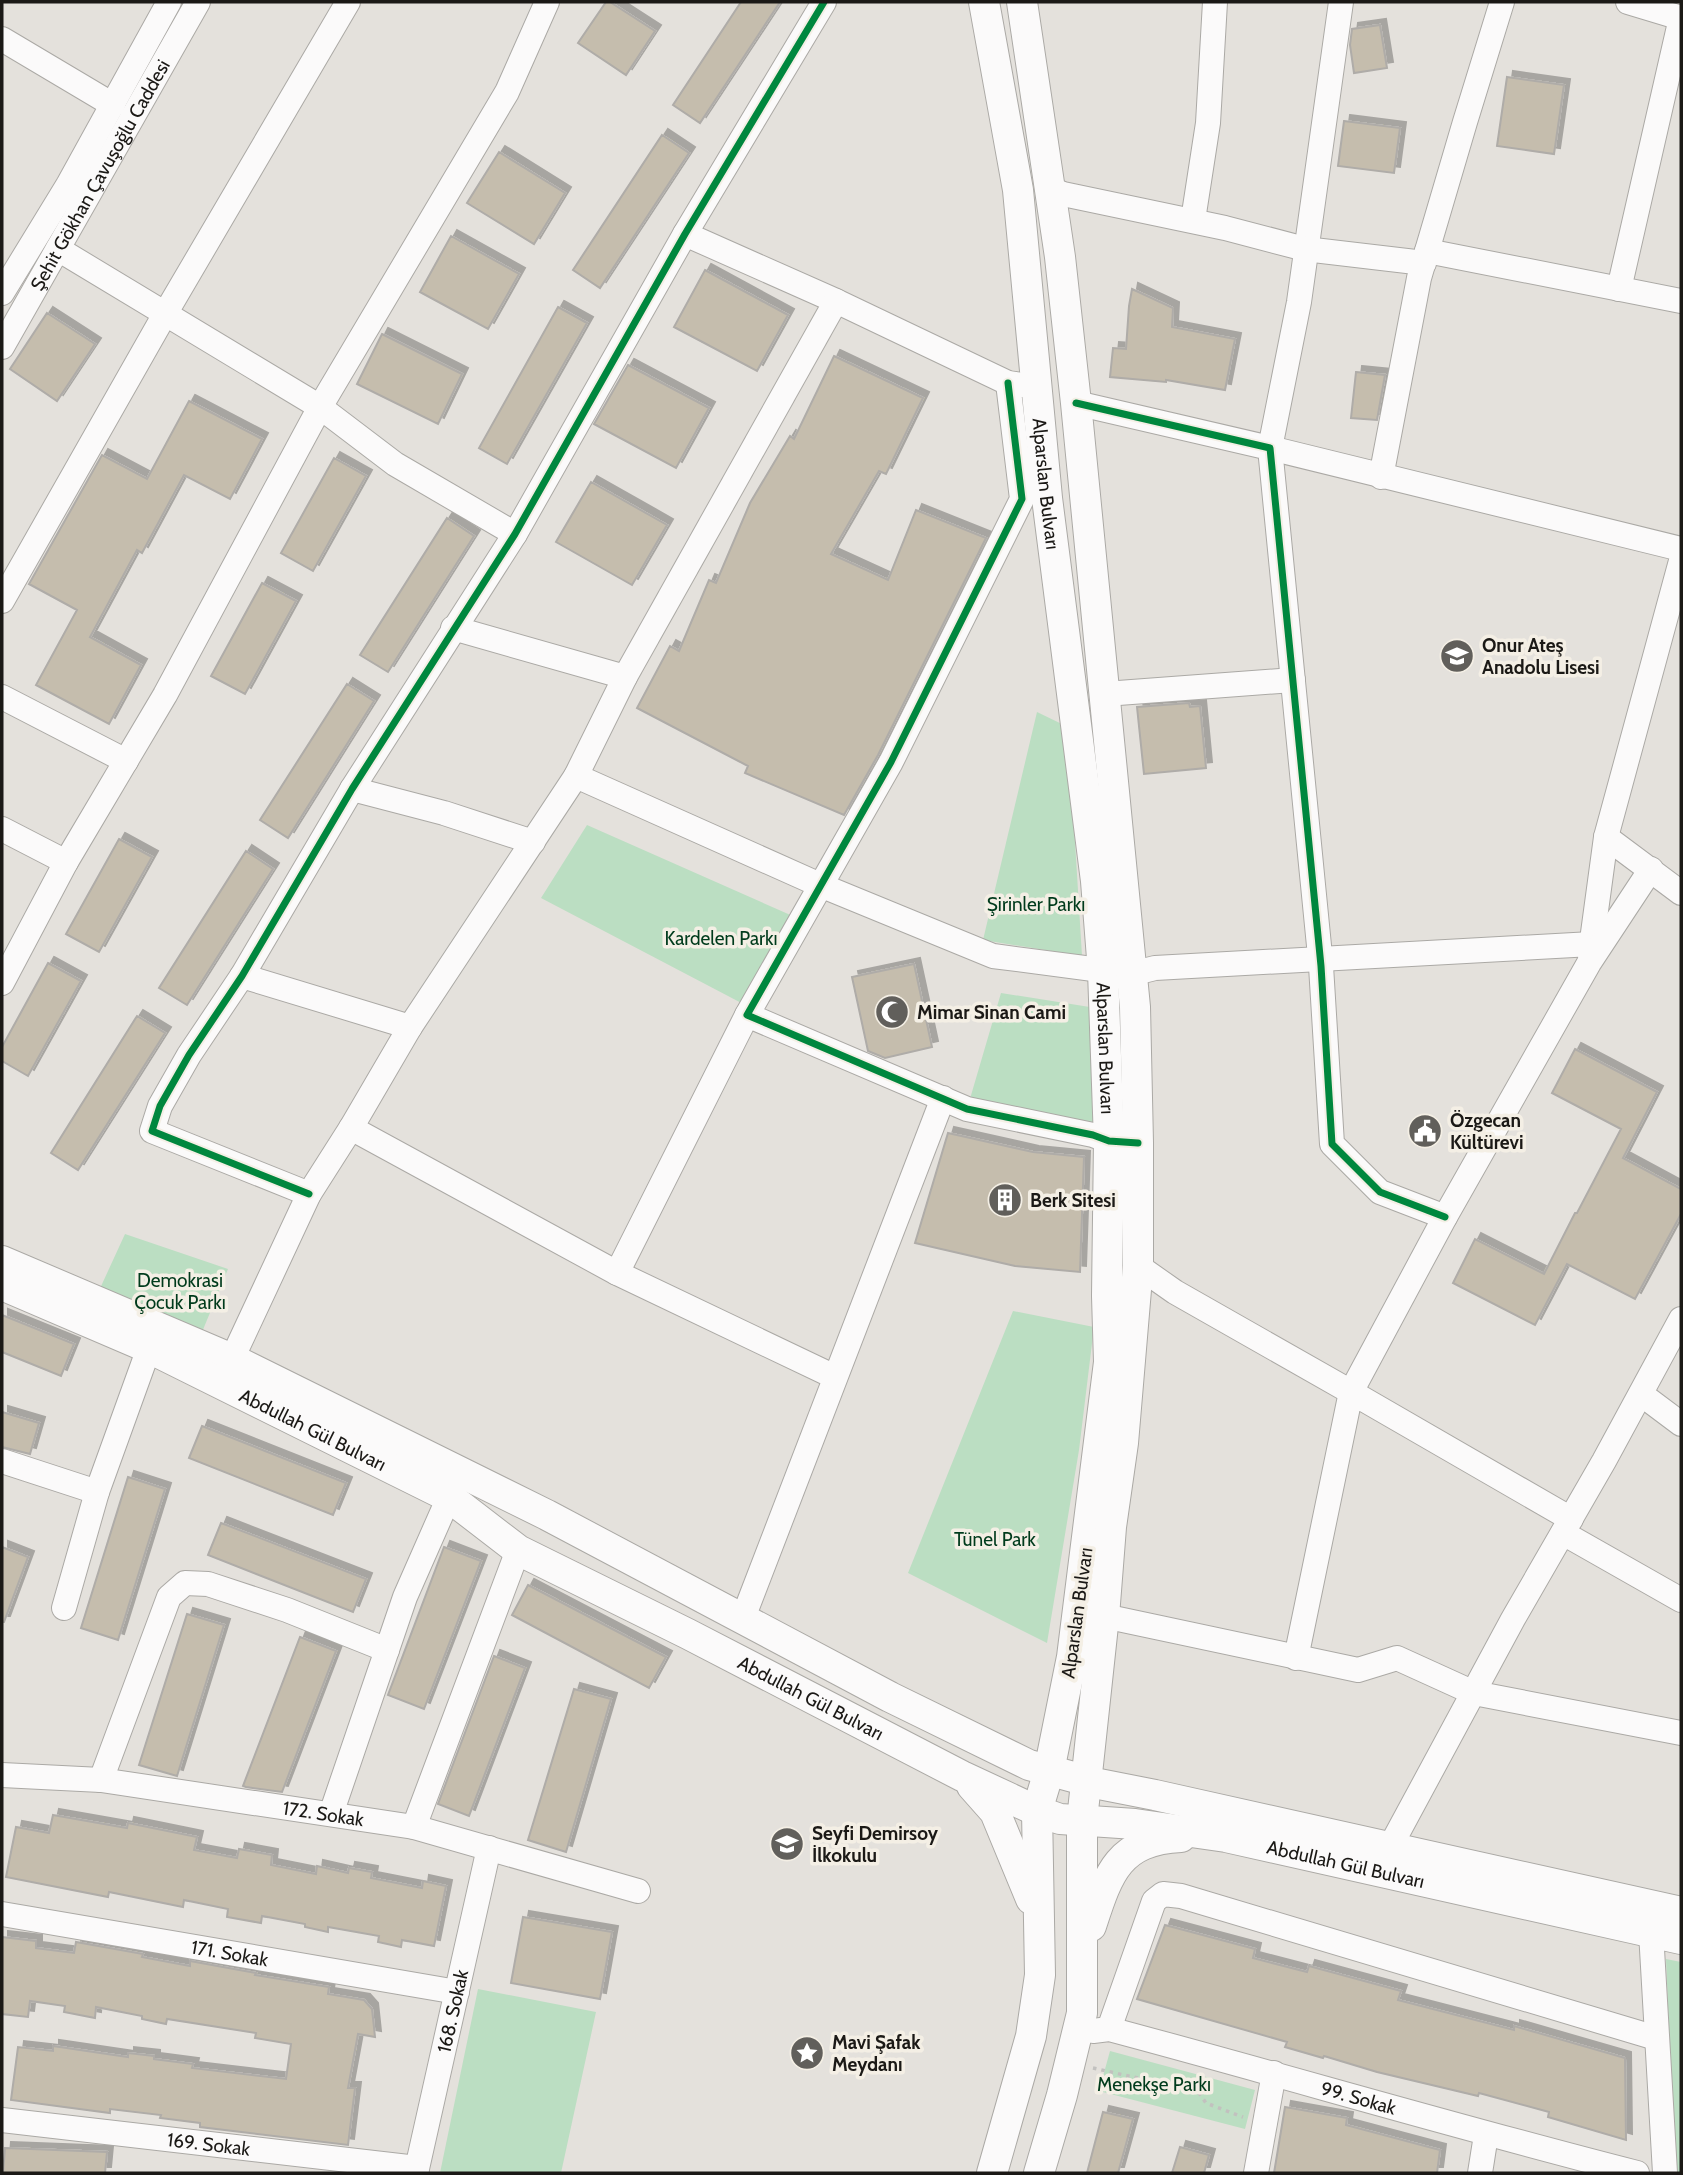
<svg xmlns="http://www.w3.org/2000/svg" width="1683" height="2175" viewBox="0 0 1683 2175" font-family="Cabin,sans-serif">
<style>
.green{fill:#bbdec2}
.building{fill:#c5bdad;stroke:#afaca8;stroke-width:2;filter:url(#shadow)}
.lines{fill:none;stroke-linecap:round;stroke-linejoin:round}
.minor-casing{stroke:#aba9a5;stroke-width:26}
.major-casing{stroke:#aba9a5;stroke-width:32}
.path{stroke:#c2c1bf;stroke-width:3.5;stroke-dasharray:3.5 5;stroke-linecap:butt}
.minor{stroke:#fbfafa;stroke-width:24}
.major{stroke:#fbfafa;stroke-width:30}
.cycleway-casing{stroke:#f4efe5;stroke-width:11}
.cycleway{stroke:#00873e;stroke-width:7}
.labels{text-anchor:middle;dominant-baseline:central;stroke-width:7;stroke-linejoin:round;paint-order:stroke}
.street-label{font-size:19px;fill:#1b1916;stroke:#f4efe5}
.poi-label{font-size:19px;font-weight:bold;fill:#1b1916;stroke:#f4efe5;text-anchor:start}
.park-label{font-size:19px;fill:#003b1c;stroke:#f4efe5}
</style>
<defs>
<filter id="shadow"><feDropShadow dx="6" dy="-6" stdDeviation="0" flood-color="#0004"/></filter>
</defs>
<rect width="100%" height="100%" fill="#e4e1dc"/>
<path class="green" d="M 1037,712 L 1068,727 L 1082,956 L 983,940 Z
M 587,825 L 795,917 L 749,1007 L 541,898 Z
M 1001,993 L 1096,1008 L 1093,1135 L 967,1109 Z
M 125,1234 L 228,1269 L 200,1337 L 97,1295 Z
M 1013,1311 L 1094,1327 L 1079,1450 L 1047,1643 L 908,1573 Z
M 1666,1959 L 1681,1962 L 1681,2173 L 1675,2172 Z
M 478,1989 L 596,2012 L 561,2173 L 440,2173 Z
M 1110,2051 L 1255,2090 L 1245,2129 L 1099,2091 Z"/>
<path class="building" d="M 606,2 L 610,2 L 655,31 L 626,75 L 578,43 Z
M 741,2 L 780,2 L 700,123 L 673,105 Z
M 1380,25 L 1387,68 L 1354,73 L 1350,45 L 1352,29 Z
M 1507,77 L 1564,85 L 1554,154 L 1497,146 Z
M 1344,121 L 1400,128 L 1394,173 L 1338,166 Z
M 662,135 L 689,153 L 600,288 L 573,270 Z
M 499,152 L 565,193 L 534,244 L 467,203 Z
M 451,236 L 519,274 L 488,329 L 420,292 Z
M 705,270 L 788,315 L 757,371 L 674,327 Z
M 1132,289 L 1173,308 L 1172,327 L 1235,339 L 1225,390 L 1166,380 L 1166,382 L 1110,377 L 1113,348 L 1126,349 L 1129,306 Z
M 558,307 L 587,323 L 507,464 L 479,448 Z
M 47,313 L 95,344 L 57,401 L 10,369 Z
M 382,334 L 462,374 L 438,424 L 357,384 Z
M 834,356 L 923,398 L 886,474 L 879,471 L 831,554 L 888,580 L 916,510 L 986,538 L 878,755 L 844,815 L 745,773 L 748,766 L 637,708 L 670,646 L 679,651 L 709,580 L 716,583 L 750,503 L 790,436 L 794,439 Z
M 628,365 L 709,408 L 676,468 L 594,424 Z
M 1356,372 L 1385,375 L 1377,420 L 1351,418 Z
M 189,401 L 262,439 L 230,499 L 184,475 L 142,553 L 137,550 L 90,637 L 141,665 L 109,724 L 36,685 L 77,610 L 29,584 L 102,455 L 147,479 Z
M 334,458 L 366,476 L 313,571 L 281,553 Z
M 591,482 L 667,525 L 632,585 L 556,542 Z
M 447,518 L 474,536 L 388,672 L 360,655 Z
M 262,583 L 296,601 L 245,694 L 211,676 Z
M 347,684 L 374,701 L 288,838 L 260,820 Z
M 1189,703 L 1190,707 L 1200,706 L 1206,768 L 1144,774 L 1137,707 Z
M 119,839 L 152,857 L 99,952 L 66,934 Z
M 246,851 L 273,869 L 187,1005 L 159,988 Z
M 48,963 L 81,981 L 28,1076 L 2,1061 L 2,1047 Z
M 914,964 L 932,1047 L 885,1058 L 868,1051 L 852,977 Z
M 137,1016 L 165,1033 L 78,1170 L 51,1153 Z
M 1575,1049 L 1657,1092 L 1623,1158 L 1681,1189 L 1681,1214 L 1635,1299 L 1567,1264 L 1535,1325 L 1453,1283 L 1475,1239 L 1544,1274 L 1575,1213 L 1577,1213 L 1621,1129 L 1552,1093 Z
M 948,1133 L 1033,1152 L 1084,1157 L 1080,1272 L 1015,1266 L 915,1243 Z
M 2,1315 L 74,1344 L 61,1376 L 2,1352 Z
M 2,1412 L 39,1423 L 30,1454 L 2,1447 Z
M 202,1426 L 346,1483 L 333,1515 L 189,1458 Z
M 128,1477 L 165,1489 L 118,1640 L 81,1628 Z
M 221,1523 L 366,1579 L 353,1612 L 208,1555 Z
M 2,1547 L 28,1557 L 4,1622 L 2,1622 Z
M 444,1547 L 481,1561 L 424,1709 L 388,1695 Z
M 528,1585 L 666,1657 L 649,1688 L 512,1615 Z
M 187,1614 L 224,1625 L 177,1776 L 139,1765 Z
M 300,1637 L 336,1651 L 282,1792 L 246,1787 L 243,1786 Z
M 494,1656 L 525,1668 L 469,1816 L 438,1804 Z
M 574,1689 L 611,1699 L 566,1852 L 528,1840 Z
M 53,1815 L 127,1828 L 128,1823 L 197,1837 L 194,1850 L 237,1858 L 239,1849 L 272,1855 L 271,1865 L 316,1874 L 317,1866 L 348,1873 L 349,1868 L 372,1872 L 371,1878 L 422,1888 L 423,1881 L 446,1886 L 434,1946 L 402,1940 L 401,1947 L 378,1942 L 379,1936 L 328,1927 L 328,1932 L 305,1927 L 305,1924 L 262,1916 L 261,1923 L 227,1917 L 228,1909 L 184,1900 L 183,1907 L 109,1892 L 108,1897 L 6,1877 L 16,1827 L 49,1833 Z
M 523,1917 L 612,1932 L 600,1999 L 511,1983 Z
M 1165,1925 L 1255,1949 L 1253,1958 L 1307,1972 L 1309,1966 L 1401,1991 L 1398,2000 L 1514,2030 L 1514,2026 L 1625,2058 L 1626,2140 L 1548,2117 L 1549,2112 L 1479,2093 L 1478,2096 L 1377,2072 L 1324,2056 L 1323,2058 L 1285,2047 L 1287,2042 L 1137,1999 Z
M 2,1937 L 36,1941 L 36,1948 L 74,1953 L 76,1942 L 143,1954 L 142,1957 L 190,1966 L 190,1961 L 256,1973 L 255,1975 L 329,1987 L 328,1994 L 364,2000 L 372,2009 L 375,2037 L 358,2034 L 348,2088 L 355,2088 L 348,2145 L 200,2127 L 200,2123 L 160,2118 L 161,2115 L 110,2109 L 110,2113 L 11,2100 L 18,2047 L 53,2051 L 53,2046 L 128,2057 L 128,2053 L 154,2056 L 154,2059 L 193,2064 L 192,2068 L 286,2079 L 291,2044 L 255,2038 L 256,2033 L 167,2019 L 166,2024 L 142,2019 L 142,2016 L 96,2007 L 95,2018 L 64,2012 L 65,2006 L 30,2001 L 28,2017 L 2,2014 Z
M 1285,2107 L 1347,2118 L 1346,2125 L 1440,2150 L 1437,2173 L 1274,2173 Z
M 1103,2112 L 1133,2119 L 1118,2173 L 1087,2173 Z
M 1180,2147 L 1209,2155 L 1204,2173 L 1172,2173 Z
M 5,2148 L 107,2152 L 105,2173 L 3,2173 Z"/>
<g class="lines">
<g class="minor-casing">
<g id="minor">
<path d="M 1341,2 L 1299,302 L 1270,448 L 1681,549"/>
<path d="M 1628,2 L 1681,18"/>
<path d="M 2,39 L 113,105"/>
<path d="M 1050,189 L 1063,194 L 1225,228 L 1305,249 L 1424,263"/>
<path d="M 1193,220 L 1208,123 L 1215,2"/>
<path d="M 685,234 L 836,301 L 1008,383 L 1022,385"/>
<path d="M 58,249 L 320,407 L 395,464 L 515,534"/>
<path d="M 1427,251 L 1681,301"/>
<path d="M 1619,289 L 1681,18"/>
<path d="M 2,293 L 68,185 L 169,2"/>
<path id="s1" d="M 2,347 L 198,2"/>
<path d="M 1008,383 L 1022,499 L 891,762 L 747,1015 L 967,1109 L 1093,1135 L 1109,1141 L 1127,1142"/>
<path d="M 1076,403 L 1270,448 L 1321,966 L 1332,1144 L 1380,1192 L 1445,1217"/>
<path d="M 1381,477 L 1419,278 L 1465,122 L 1502,2"/>
<path d="M 2,601 L 165,314 L 348,2"/>
<path d="M 625,677 L 836,301"/>
<path d="M 1105,694 L 1293,680"/>
<path d="M 2,697 L 126,761"/>
<path d="M 576,776 L 820,885 L 993,956 L 1131,974 L 1155,968 L 1592,944"/>
<path d="M 352,789 L 444,813 L 533,842"/>
<path d="M 2,829 L 66,862"/>
<path d="M 1606,837 L 1681,893"/>
<path d="M 1590,955 L 1606,837 L 1681,561"/>
<path d="M 242,976 L 410,1027"/>
<path d="M 2,983 L 66,862 L 165,695 L 320,407 L 507,92 L 547,2"/>
<path d="M 351,1128 L 617,1273 L 835,1377"/>
<path d="M 309,1194 L 152,1131 L 160,1106 L 189,1055 L 242,976 L 352,789 L 515,534 L 685,234 L 824,2"/>
<path d="M 1138,1266 L 1175,1292 L 1351,1392 L 1445,1217 L 1589,963 L 1651,869"/>
<path d="M 617,1273 L 747,1015"/>
<path d="M 232,1359 L 309,1194 L 351,1128 L 410,1027 L 576,776 L 625,677 L 453,628"/>
<path d="M 1641,1394 L 1681,1424"/>
<path d="M 2,1461 L 97,1492"/>
<path d="M 1563,1533 L 1681,1600"/>
<path d="M 64,1608 L 97,1492 L 149,1348"/>
<path d="M 1104,1616 L 1358,1670 L 1397,1658 L 1474,1693 L 1681,1733"/>
<path d="M 743,1618 L 943,1098"/>
<path d="M 1296,1658 L 1351,1392 L 1571,1519"/>
<path id="s2" d="M 2,1775 L 101,1780 L 414,1827 L 638,1891"/>
<path d="M 101,1780 L 169,1597 L 185,1583 L 208,1584 L 287,1610 L 387,1650"/>
<path d="M 331,1814 L 405,1597 L 449,1497"/>
<path d="M 414,1827 L 518,1550"/>
<path d="M 1390,1847 L 1513,1619 L 1604,1461 L 1681,1319"/>
<path id="s3" d="M 2,1914 L 457,1992"/>
<path d="M 1651,1932 L 1665,2173"/>
<path d="M 1109,2029 L 1154,1901 L 1163,1894 L 1181,1896 L 1656,2038"/>
<path id="s4" d="M 1093,2031 L 1109,2029 C 1285,2076 1460,2128 1637,2173"/>
<path id="s5" d="M 2,2120 L 417,2168"/>
<path id="s6" d="M 416,2173 L 489,1848"/>
<path d="M 1256,2173 L 1274,2073"/>
<path d="M 1480,2173 L 1486,2135"/>
</g>
</g>
<g class="major-casing">
<g id="major">
<path id="s7" d="M 984,2 L 1018,190 L 1047,498 L 1096,881 L 1103,971 L 1109,1141 L 1107,1296 L 1109,1362 L 1072,1657 L 1049,1771 L 1037,1811 L 1040,1975 L 1031,2036 L 992,2173"/>
<path d="M 1022,2 L 1060,257 L 1076,403 L 1135,1007 L 1138,1143 L 1138,1266 L 1123,1443 L 1111,1527 L 1104,1616 L 1082,1820 L 1082,2013 L 1062,2095 L 1039,2173"/>
<path d="M 2,1261 L 232,1359 L 547,1515 L 890,1697 L 1029,1765 L 1099,1784 L 1155,1795 L 1681,1912"/>
<path id="s8" d="M 2,1285 L 149,1348 L 449,1497 L 518,1550 L 688,1634 L 962,1776 L 1037,1811 L 1060,1819 L 1135,1824 L 1226,1837 L 1681,1939"/>
<path d="M 972,1786 L 995,1812 L 1031,1899"/>
<path d="M 1091,1926 C 1108,1874 1118,1840 1181,1837"/>
</g>
</g>
<path class="path" d="M 1093,2068 L 1142,2079 L 1195,2087 L 1206,2103 L 1243,2117"/>
<use href="#minor" class="minor"/>
<use href="#major" class="major"/>
<g class="cycleway-casing">
<path id="cycleway" d="M 1008,383 L 1022,499 L 891,762 L 747,1015 L 967,1109 L 1093,1135 L 1109,1141 L 1138,1143
M 1076,403 L 1270,448 L 1321,966 L 1332,1144 L 1380,1192 L 1445,1217
M 309,1194 L 152,1131 L 160,1106 L 189,1055 L 242,976 L 352,789 L 515,534 L 685,234 L 824,2"/>
</g>
<use href="#cycleway" class="cycleway"/>
</g>
<defs>
<g id="school-disc" transform="scale(1.75)"><circle r="9.5" fill="#615f5b" stroke="#f4efe5"/><path d="M0-5L7-2L0 1L-7-2ZM-4 1L0 2.5L4 1V4Q0 6-4 4Z" fill="#fff"/></g>
<g id="mosque-disc" transform="scale(1.75)"><circle r="9.5" fill="#615f5b" stroke="#f4efe5"/><path d="M3.5-4.9A6 6 0 1 0 3.5 4.9A5 5 0 1 1 3.5-4.9Z" fill="#fff"/></g>
<g id="civic-disc" transform="scale(1.75)"><circle r="9.5" fill="#615f5b" stroke="#f4efe5"/><path d="M-.6-6.5H3V-4.5H.6V-3L4-1V1h2V6H-6V1h2V-1L-.6-3ZM-1.2 2.5V6h2.4V2.5Z" fill="#fff"/></g>
<g id="building-disc" transform="scale(1.75)"><circle r="9.5" fill="#615f5b" stroke="#f4efe5"/><path d="M-4-6H4V6H1V3H-1V6H-4ZM-2.5-4.3h1.7v1.8h-1.7ZM.8-4.3h1.7v1.8H.8ZM-2.5-1h1.7V.8h-1.7ZM.8-1h1.7V.8H.8Z" fill="#fff"/></g>
<g id="sight-disc" transform="scale(1.75)"><circle r="9.5" fill="#615f5b" stroke="#f4efe5"/><path d="M0-6L1.8-2.2L6-1.7L2.9 1.2L3.7 5.4L0 3.3L-3.7 5.4L-2.9 1.2L-6-1.7L-1.8-2.2Z" fill="#fff"/></g>
</defs>
<g fill-rule="evenodd">
<use href="#school-disc" x="1457" y="656"/>
<use href="#mosque-disc" x="892" y="1012"/>
<use href="#civic-disc" x="1425" y="1131"/>
<use href="#building-disc" x="1005" y="1200"/>
<use href="#school-disc" x="787" y="1844"/>
<use href="#sight-disc" x="807" y="2053"/>
</g>
<g class="labels">
<g class="street-label">
<text stroke="none"><textPath href="#s1" startOffset="198">Şehit Gökhan Çavuşoğlu Caddesi</textPath></text>
<text stroke="none"><textPath href="#s7" startOffset="486">Alparslan Bulvarı</textPath></text>
<text stroke="none"><textPath href="#s7" startOffset="1054">Alparslan Bulvarı</textPath></text>
<text stroke="none"><textPath href="#s8" startOffset="343">Abdullah Gül Bulvarı</textPath></text>
<text transform="translate(1077 1613) rotate(-82)">Alparslan Bulvarı</text>
<text stroke="none"><textPath href="#s8" startOffset="910">Abdullah Gül Bulvarı</textPath></text>
<text stroke="none"><textPath href="#s2" startOffset="324">172. Sokak</textPath></text>
<text stroke="none"><textPath href="#s8" startOffset="1477">Abdullah Gül Bulvarı</textPath></text>
<text stroke="none"><textPath href="#s3" startOffset="231">171. Sokak</textPath></text>
<text stroke="none"><textPath href="#s6" startOffset="166">168. Sokak</textPath></text>
<text stroke="none"><textPath href="#s4" startOffset="275">99. Sokak</textPath></text>
<text stroke="none"><textPath href="#s5" startOffset="208">169. Sokak</textPath></text>
</g>
<g class="poi-label">
<text x="1482" y="645">Onur Ateş<tspan x="1482" dy="22">Anadolu Lisesi</tspan></text>
<text x="917" y="1012">Mimar Sinan Cami</text>
<text x="1450" y="1120">Özgecan<tspan x="1450" dy="22">Kültürevi</tspan></text>
<text x="1030" y="1200">Berk Sitesi</text>
<text x="812" y="1833">Seyfi Demirsoy<tspan x="812" dy="22">İlkokulu</tspan></text>
<text x="832" y="2042">Mavi Şafak<tspan x="832" dy="22">Meydanı</tspan></text>
</g>
<g class="park-label">
<text x="1036" y="904">Şirinler Parkı</text>
<text x="721" y="938">Kardelen Parkı</text>
<text x="180" y="1280">Demokrasi<tspan x="180" dy="22">Çocuk Parkı</tspan></text>
<text x="995" y="1539">Tünel Park</text>
<text x="1154" y="2084">Menekşe Parkı</text>
</g>
</g>
<rect width="1683" height="2175" fill="none" stroke="#1b1916" stroke-width="7"/>
</svg>
